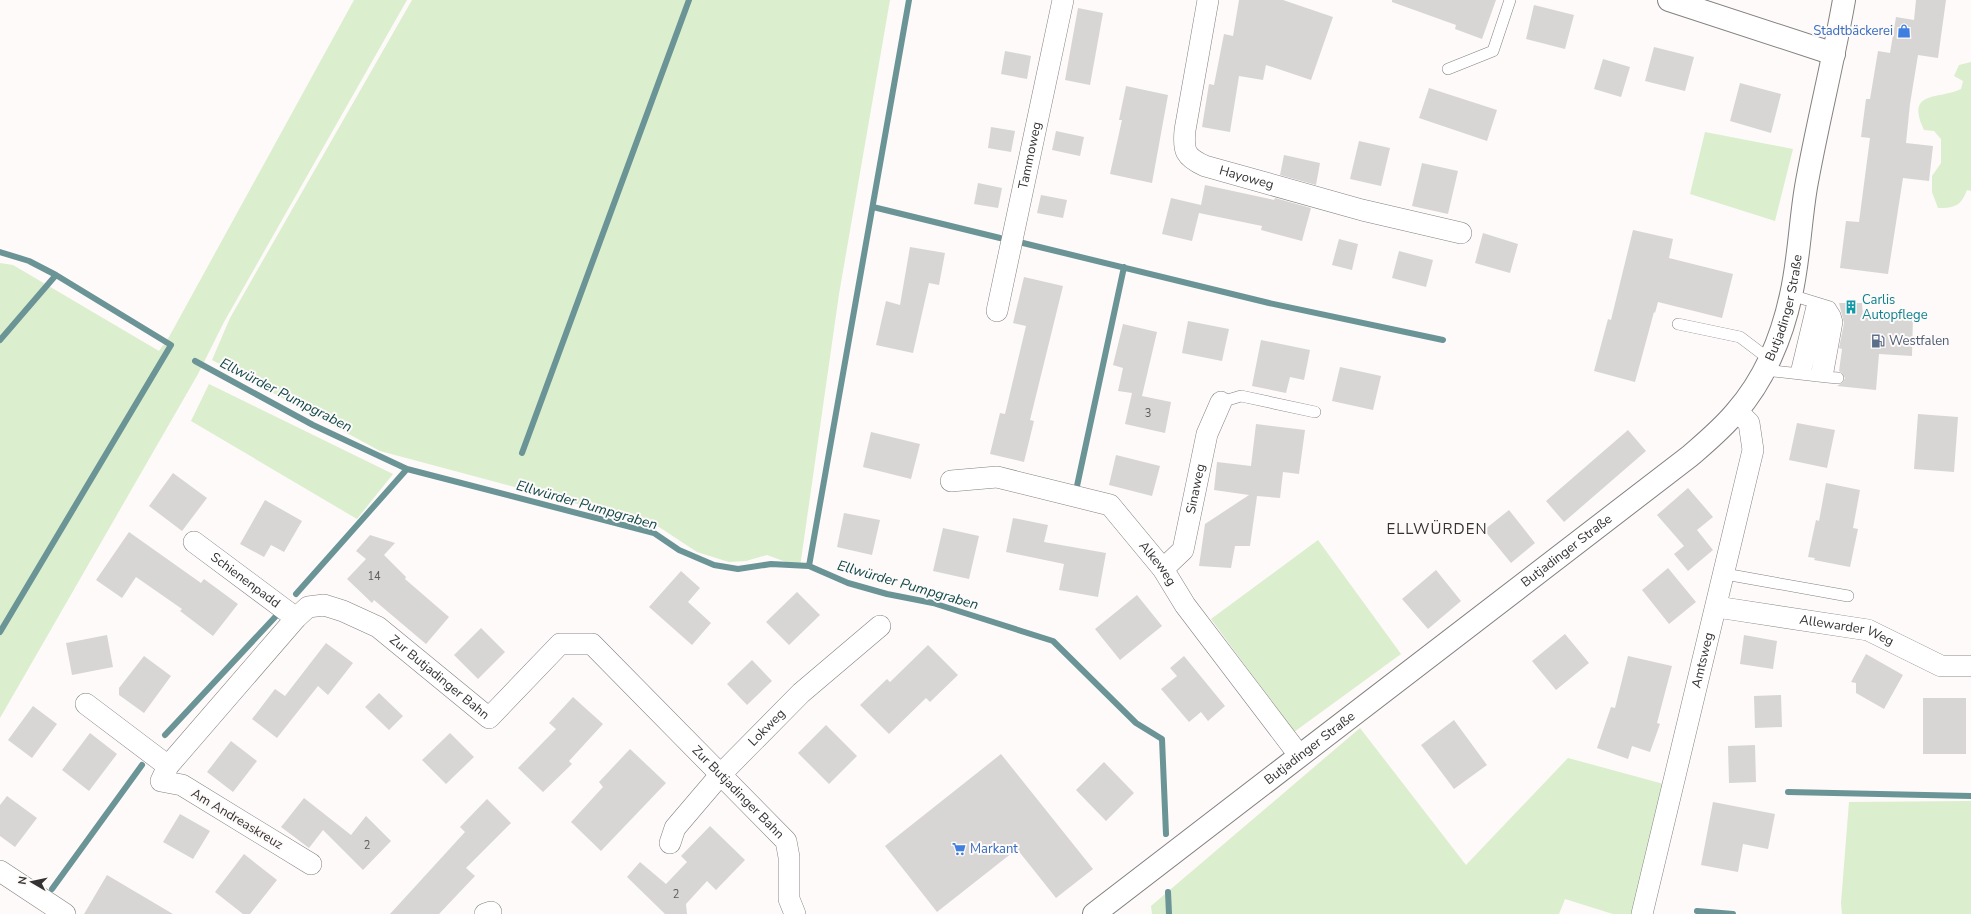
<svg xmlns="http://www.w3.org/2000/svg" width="1971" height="914" viewBox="0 0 1971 914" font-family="'Nunito Sans',sans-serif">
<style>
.green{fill:#dbeecd}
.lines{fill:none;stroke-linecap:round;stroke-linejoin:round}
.stream{stroke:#6a9495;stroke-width:6}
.building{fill:#d8d6d4}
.lane-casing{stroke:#848180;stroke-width:12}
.street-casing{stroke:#848180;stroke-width:22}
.secondary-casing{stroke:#848180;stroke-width:24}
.lane{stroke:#fff;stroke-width:11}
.street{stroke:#fff;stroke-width:21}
.secondary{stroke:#fff;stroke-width:22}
.labels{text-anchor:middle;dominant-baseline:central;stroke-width:4;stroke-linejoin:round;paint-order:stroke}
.number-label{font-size:11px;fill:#5d5b5a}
.shop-label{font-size:13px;fill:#366cbe;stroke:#fdfaf9;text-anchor:end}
.street-label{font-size:13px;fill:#343232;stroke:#fdfaf9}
.culture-label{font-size:13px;fill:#0d838f;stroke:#fdfaf9;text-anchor:start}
.service-label{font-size:13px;fill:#4e5e75;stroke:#fdfaf9;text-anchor:start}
.water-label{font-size:14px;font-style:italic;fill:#10484a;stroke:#fdfaf9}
.quarter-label{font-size:15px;letter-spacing:1px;fill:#343232;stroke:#fdfaf9}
</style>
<rect width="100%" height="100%" fill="#fdfaf9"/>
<path class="green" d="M 354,0 L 407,0 L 224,322 L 198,374 L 0,718 L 0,263 L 13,265 L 159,351 L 169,337 Z
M 412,0 L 890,0 L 839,294 L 800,567 L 767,555 L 746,561 L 729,562 L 697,552 L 656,525 L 380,451 L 212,360 L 230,318 Z
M 1971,62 L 1971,191 L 1967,190 C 1961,206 1955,208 1938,208 L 1932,192 L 1932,176 L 1941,163 L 1941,139 L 1934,131 L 1924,130 C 1905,90 1938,100 1961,89 L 1963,81 L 1954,76 L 1959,65 Z
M 1705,132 L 1793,149 L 1775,221 L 1690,194 Z
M 209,384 L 393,474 L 357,519 L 191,421 Z
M 1318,540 L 1401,654 L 1294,732 L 1211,619 Z
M 1360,728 L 1466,865 L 1568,758 L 1671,786 L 1643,914 L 1613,914 L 1565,899 L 1559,914 L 1152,914 L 1151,906 Z
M 1971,801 L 1971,914 L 1842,914 L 1841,903 L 1849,802 Z"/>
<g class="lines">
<path class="stream" d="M 873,207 L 1000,238
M 1023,243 L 1269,303 L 1443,340
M 0,252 L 29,261 L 56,275 L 171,345 L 0,632
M 0,340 L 56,275
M 195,361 L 313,425 L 407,469 L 654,533 L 679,550 L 714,565 L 738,569 L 771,564 L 809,566 L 848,583 L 887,594 L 933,603 L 1053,641 L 1136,723 L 1162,739 L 1166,834
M 522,453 L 689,0
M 1077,486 L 1124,267
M 809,566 L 909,0
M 296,594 L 407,469
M 165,735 L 277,615
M 1788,792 L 1971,796
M 52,889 L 142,765
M 1168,892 L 1169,914
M 1697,911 L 1733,914"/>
</g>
<path class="building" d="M 1239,0 L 1283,0 L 1333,17 L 1311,80 L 1266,65 L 1263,80 L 1239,76 L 1230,132 L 1202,127 L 1209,84 L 1214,85 L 1224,34 L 1233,36 Z
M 1392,0 L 1496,0 L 1482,39 L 1455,29 L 1456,25 L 1392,2 Z
M 1916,0 L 1946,0 L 1938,58 L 1918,55 L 1910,104 L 1906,143 L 1933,146 L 1929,181 L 1903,178 L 1888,274 L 1840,268 L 1846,221 L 1859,222 L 1870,138 L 1861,137 L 1866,99 L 1870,99 L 1878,51 L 1890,53 L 1896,17 L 1914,20 Z
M 1534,5 L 1574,15 L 1565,49 L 1526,39 Z
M 1078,8 L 1103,13 L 1090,85 L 1065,80 Z
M 1654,47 L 1694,57 L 1685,91 L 1645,81 Z
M 1005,51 L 1031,56 L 1027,79 L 1001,74 Z
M 1603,59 L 1630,67 L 1621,97 L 1594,89 Z
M 1740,83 L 1781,94 L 1771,133 L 1730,121 Z
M 1126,86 L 1168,95 L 1152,183 L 1110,174 L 1122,120 L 1119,120 Z
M 1429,88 L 1497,110 L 1487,141 L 1419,118 Z
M 991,127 L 1015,131 L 1011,152 L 988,148 Z
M 1056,131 L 1084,137 L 1080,156 L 1052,150 Z
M 1359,141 L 1390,148 L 1381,186 L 1350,179 Z
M 1284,155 L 1320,163 L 1316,185 L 1280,175 Z
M 1422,163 L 1458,171 L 1448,214 L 1412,206 Z
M 978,183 L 1002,188 L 998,208 L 974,204 Z
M 1205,185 L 1270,199 L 1274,200 L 1275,198 L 1311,208 L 1302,241 L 1261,230 L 1262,226 L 1199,213 L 1192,241 L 1162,234 L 1171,198 L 1201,205 Z
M 1041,195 L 1067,200 L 1063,218 L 1037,213 Z
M 1633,230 L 1673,239 L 1669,258 L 1733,274 L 1722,318 L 1658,302 L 1655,313 L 1654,312 L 1635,382 L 1594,371 L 1608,319 L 1611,320 Z
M 1483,233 L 1518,244 L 1510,273 L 1475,263 Z
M 1339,239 L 1358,244 L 1352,270 L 1332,265 Z
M 910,247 L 945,253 L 939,285 L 929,283 L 913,353 L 876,345 L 886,301 L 900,305 Z
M 1399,251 L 1433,260 L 1426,287 L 1392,278 Z
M 1024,277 L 1063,286 L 1030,420 L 1034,421 L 1024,462 L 990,454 L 1000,413 L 1005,414 L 1026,326 L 1013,323 Z
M 1839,303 L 1862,303 L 1863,316 L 1913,316 L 1912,356 L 1879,354 L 1876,390 L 1837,386 L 1843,382 L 1845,378 L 1842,373 L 1839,371 L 1842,349 L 1839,348 L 1844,323 Z
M 1188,321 L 1229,329 L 1222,361 L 1182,353 Z
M 1123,324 L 1157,332 L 1142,396 L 1171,402 L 1165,433 L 1125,424 L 1132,393 L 1118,391 L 1123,368 L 1113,365 Z
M 1261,340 L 1310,350 L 1304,380 L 1290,377 L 1286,393 L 1252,386 Z
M 1340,367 L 1381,376 L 1373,410 L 1332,401 Z
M 1918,414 L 1958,417 L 1954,472 L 1914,469 Z
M 1797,423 L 1835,430 L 1827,468 L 1789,460 Z
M 1256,424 L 1305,430 L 1299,474 L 1283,472 L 1280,498 L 1257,496 L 1250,546 L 1235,546 L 1231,568 L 1199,566 L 1205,524 L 1249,495 L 1214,490 L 1217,462 L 1251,466 Z
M 1628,430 L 1646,451 L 1564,522 L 1546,501 Z
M 871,432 L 920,444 L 911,479 L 863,467 Z
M 1116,455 L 1160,466 L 1152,496 L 1109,485 Z
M 173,473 L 207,498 L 182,531 L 149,506 Z
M 1826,483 L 1860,490 L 1853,528 L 1858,529 L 1850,567 L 1814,560 L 1815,558 L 1808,557 L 1816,520 L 1819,521 Z
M 1688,488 L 1713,517 L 1697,530 L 1713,550 L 1688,571 L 1674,554 L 1684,546 L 1657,515 Z
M 265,500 L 302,521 L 284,552 L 271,545 L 264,557 L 240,544 Z
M 1509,510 L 1535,543 L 1511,563 L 1484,530 Z
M 844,513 L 880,520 L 872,555 L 837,547 Z
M 1013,518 L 1048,525 L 1044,542 L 1106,553 L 1098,597 L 1059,590 L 1064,564 L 1006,552 Z
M 943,528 L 979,536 L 969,579 L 933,571 Z
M 129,532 L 201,583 L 204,579 L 238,604 L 213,636 L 180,611 L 182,609 L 136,577 L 122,598 L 96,580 Z
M 370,535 L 395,543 L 384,555 L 406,577 L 405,579 L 449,617 L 426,644 L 374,600 L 372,603 L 347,579 L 366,559 L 356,551 Z
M 1668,568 L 1696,602 L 1669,624 L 1642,590 Z
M 1436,570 L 1461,601 L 1428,629 L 1402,599 Z
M 681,571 L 700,588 L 688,602 L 711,623 L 692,645 L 649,607 Z
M 797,592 L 820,615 L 789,645 L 766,622 Z
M 1137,595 L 1162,626 L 1120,660 L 1095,629 Z
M 481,628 L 505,652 L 478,679 L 454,655 Z
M 1565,634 L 1589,663 L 1556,690 L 1532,661 Z
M 107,635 L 113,667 L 72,675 L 66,643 Z
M 1744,635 L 1777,641 L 1773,669 L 1740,664 Z
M 326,643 L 353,663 L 328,695 L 318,686 L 277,738 L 252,719 L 275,689 L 285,696 Z
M 928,645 L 958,675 L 930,702 L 926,698 L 889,734 L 860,705 L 887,679 L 890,682 Z
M 1866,654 L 1903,675 L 1884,709 L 1856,693 L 1856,683 L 1851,682 Z
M 144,656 L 171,676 L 144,713 L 119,695 L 119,688 Z
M 1184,656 L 1225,706 L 1208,721 L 1201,712 L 1189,722 L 1161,689 L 1177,676 L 1170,668 Z
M 1628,656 L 1672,666 L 1657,723 L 1660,724 L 1650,752 L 1632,746 L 1628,759 L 1597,748 L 1611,707 L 1615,708 Z
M 752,660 L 772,681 L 747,705 L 727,684 Z
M 379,693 L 403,716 L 389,730 L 365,707 Z
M 1781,695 L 1782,727 L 1755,728 L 1754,696 Z
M 573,697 L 603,724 L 569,761 L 572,764 L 543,792 L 518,768 L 556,729 L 549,723 Z
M 1923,698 L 1966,698 L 1966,754 L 1923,754 Z
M 33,706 L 57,724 L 32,758 L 8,740 Z
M 1454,720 L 1487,765 L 1454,789 L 1421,745 Z
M 826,725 L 857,756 L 829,784 L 798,753 Z
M 90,733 L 117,754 L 89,791 L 62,770 Z
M 450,733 L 474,757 L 446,784 L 422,760 Z
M 231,741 L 257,761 L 233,792 L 207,772 Z
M 1755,745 L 1756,782 L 1729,783 L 1728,746 Z
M 630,749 L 666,783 L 601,851 L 571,822 L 603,787 L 599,782 Z
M 1001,754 L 1093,869 L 1056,898 L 1017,849 L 937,912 L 885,846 Z
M 1104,762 L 1134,793 L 1106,821 L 1076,790 Z
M 7,796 L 37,818 L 15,847 L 0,836 L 0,805 Z
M 304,798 L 351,835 L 366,816 L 391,841 L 363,870 L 323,830 L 309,848 L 281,827 Z
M 487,799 L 511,823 L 466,868 L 475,876 L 439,914 L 390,914 L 465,832 L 460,827 Z
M 1713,802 L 1775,814 L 1768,849 L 1743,844 L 1738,872 L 1701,865 Z
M 180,814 L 210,831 L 193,859 L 163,842 Z
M 710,826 L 745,860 L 716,890 L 707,881 L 686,904 L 687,914 L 665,914 L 627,877 L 640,862 L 666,884 L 687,862 L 681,856 Z
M 244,854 L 277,880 L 250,914 L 243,914 L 215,892 Z
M 107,875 L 173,914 L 84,914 Z"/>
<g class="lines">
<g class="lane-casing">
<path id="lane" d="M 1448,69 L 1493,51 L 1510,0
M 1678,324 L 1740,337 L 1769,359
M 1764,370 L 1827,377 L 1837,322 L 1835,315 L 1830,307 L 1791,295
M 1796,373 L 1813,302
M 1805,374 L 1820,304
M 1816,376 L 1830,307
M 1827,377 L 1838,378
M 1221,402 L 1241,396 L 1315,412
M 1725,574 L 1848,596"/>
</g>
<g class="street-casing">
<g id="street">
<path id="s1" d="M 1208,0 L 1185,130 C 1183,151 1185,157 1205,166 L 1362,210 L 1461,233"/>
<path id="s2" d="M 997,311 L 1063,0"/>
<path id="s3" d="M 951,481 L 997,477 L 1110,505 L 1163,569 L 1185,605 L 1299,755"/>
<path id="s4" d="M 194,542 L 296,618"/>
<path id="s5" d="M 1163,569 L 1183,550 L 1207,434 L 1221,402"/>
<path id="s6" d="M 1717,607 L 1868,630 L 1941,666 L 1971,666"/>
<path d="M 86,704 L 168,766"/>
<path id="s7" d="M 670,843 L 675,828 L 721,774 L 801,693 L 880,626"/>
<path id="s8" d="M 311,864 L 182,785 L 161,781 L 168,766 L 296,618 L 308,607 L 324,605 L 343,611 L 378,627 L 489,718 L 560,644 L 592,644 L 786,841 L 789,857 L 789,899 L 795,914"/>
<path d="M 0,871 L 65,914"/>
<path d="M 485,914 L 491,912"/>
<path id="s9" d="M 1642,914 L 1753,450 L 1749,423 L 1737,411"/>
</g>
</g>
<g class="secondary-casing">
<g id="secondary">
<path d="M 1669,0 L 1834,54"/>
<path id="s10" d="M 1094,914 L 1690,456 C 1706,442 1722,429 1736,412 C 1764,380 1782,337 1791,295 C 1799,260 1800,223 1806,187 C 1817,125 1833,63 1844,0"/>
</g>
</g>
<use href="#lane" class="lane"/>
<use href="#street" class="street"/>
<use href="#secondary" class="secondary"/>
</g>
<defs>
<g id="shop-bare" transform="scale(1.08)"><path d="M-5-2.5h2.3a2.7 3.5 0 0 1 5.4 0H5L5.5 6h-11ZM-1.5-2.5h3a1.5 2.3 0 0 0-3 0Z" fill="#3f7fe0" stroke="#fdfaf9" stroke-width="2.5" paint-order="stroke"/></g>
<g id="building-bare" transform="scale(1.08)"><path d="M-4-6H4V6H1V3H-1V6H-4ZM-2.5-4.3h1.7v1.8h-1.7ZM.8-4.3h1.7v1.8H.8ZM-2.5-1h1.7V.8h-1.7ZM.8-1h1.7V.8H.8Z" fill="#0f9aa8" stroke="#fdfaf9" stroke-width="2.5" paint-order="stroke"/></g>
<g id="fuel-bare" transform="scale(1.08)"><path d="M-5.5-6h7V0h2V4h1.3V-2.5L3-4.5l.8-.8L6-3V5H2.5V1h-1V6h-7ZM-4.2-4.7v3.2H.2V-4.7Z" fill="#5c6f8a" stroke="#fdfaf9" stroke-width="2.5" paint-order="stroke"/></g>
<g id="supermarket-bare" transform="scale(1.08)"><path d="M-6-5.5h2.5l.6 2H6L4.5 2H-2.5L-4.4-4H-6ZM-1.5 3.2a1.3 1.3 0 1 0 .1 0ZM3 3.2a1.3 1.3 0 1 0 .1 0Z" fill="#3f7fe0" stroke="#fdfaf9" stroke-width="2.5" paint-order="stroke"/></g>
</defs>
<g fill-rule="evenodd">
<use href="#shop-bare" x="1904" y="31"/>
<use href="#building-bare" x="1851" y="307"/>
<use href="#fuel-bare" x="1878" y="341"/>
<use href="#supermarket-bare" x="959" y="849"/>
</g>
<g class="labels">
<g class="number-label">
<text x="1148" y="413">3</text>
<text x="374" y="576">14</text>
<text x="367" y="845">2</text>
<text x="676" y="894">2</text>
</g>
<g class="shop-label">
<text x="1893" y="31">Stadtbäckerei</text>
<text x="970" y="849" text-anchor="start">Markant</text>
</g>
<g class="street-label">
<text stroke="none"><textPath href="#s2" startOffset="159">Tammoweg</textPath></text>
<text stroke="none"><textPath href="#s1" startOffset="221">Hayoweg</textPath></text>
<text stroke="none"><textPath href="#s10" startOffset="932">Butjadinger Straße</textPath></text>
<text stroke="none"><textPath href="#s5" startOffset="90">Sinaweg</textPath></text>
<text stroke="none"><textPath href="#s10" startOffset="596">Butjadinger Straße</textPath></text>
<text stroke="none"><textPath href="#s3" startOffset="238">Alkeweg</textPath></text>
<text stroke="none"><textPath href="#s4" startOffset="64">Schienenpadd</textPath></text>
<text stroke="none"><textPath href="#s6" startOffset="132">Allewarder Weg</textPath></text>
<text stroke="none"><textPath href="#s9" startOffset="261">Amtsweg</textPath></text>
<text stroke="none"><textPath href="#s8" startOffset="555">Zur Butjadinger Bahn</textPath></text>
<text stroke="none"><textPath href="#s7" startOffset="152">Lokweg</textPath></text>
<text stroke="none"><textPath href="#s10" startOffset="272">Butjadinger Straße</textPath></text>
<text stroke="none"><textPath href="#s8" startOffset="962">Zur Butjadinger Bahn</textPath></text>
<text transform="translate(237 819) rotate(31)">Am Andreaskreuz</text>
</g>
<g class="culture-label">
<text x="1862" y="300">Carlis<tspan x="1862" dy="15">Autopflege</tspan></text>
</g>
<g class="service-label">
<text x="1889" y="341">Westfalen</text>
</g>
<g class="water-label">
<text transform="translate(286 395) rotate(27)">Ellwürder Pumpgraben</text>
<text transform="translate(587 505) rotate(16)">Ellwürder Pumpgraben</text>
<text transform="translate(908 585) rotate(16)">Ellwürder Pumpgraben</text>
</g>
<g class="quarter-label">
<text x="1437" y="529">ELLWÜRDEN</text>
</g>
</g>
<g transform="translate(32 882) rotate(279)" stroke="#fdfaf9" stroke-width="3" paint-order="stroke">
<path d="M0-3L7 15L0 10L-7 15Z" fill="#343232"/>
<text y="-6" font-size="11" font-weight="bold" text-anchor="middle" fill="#343232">N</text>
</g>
</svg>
